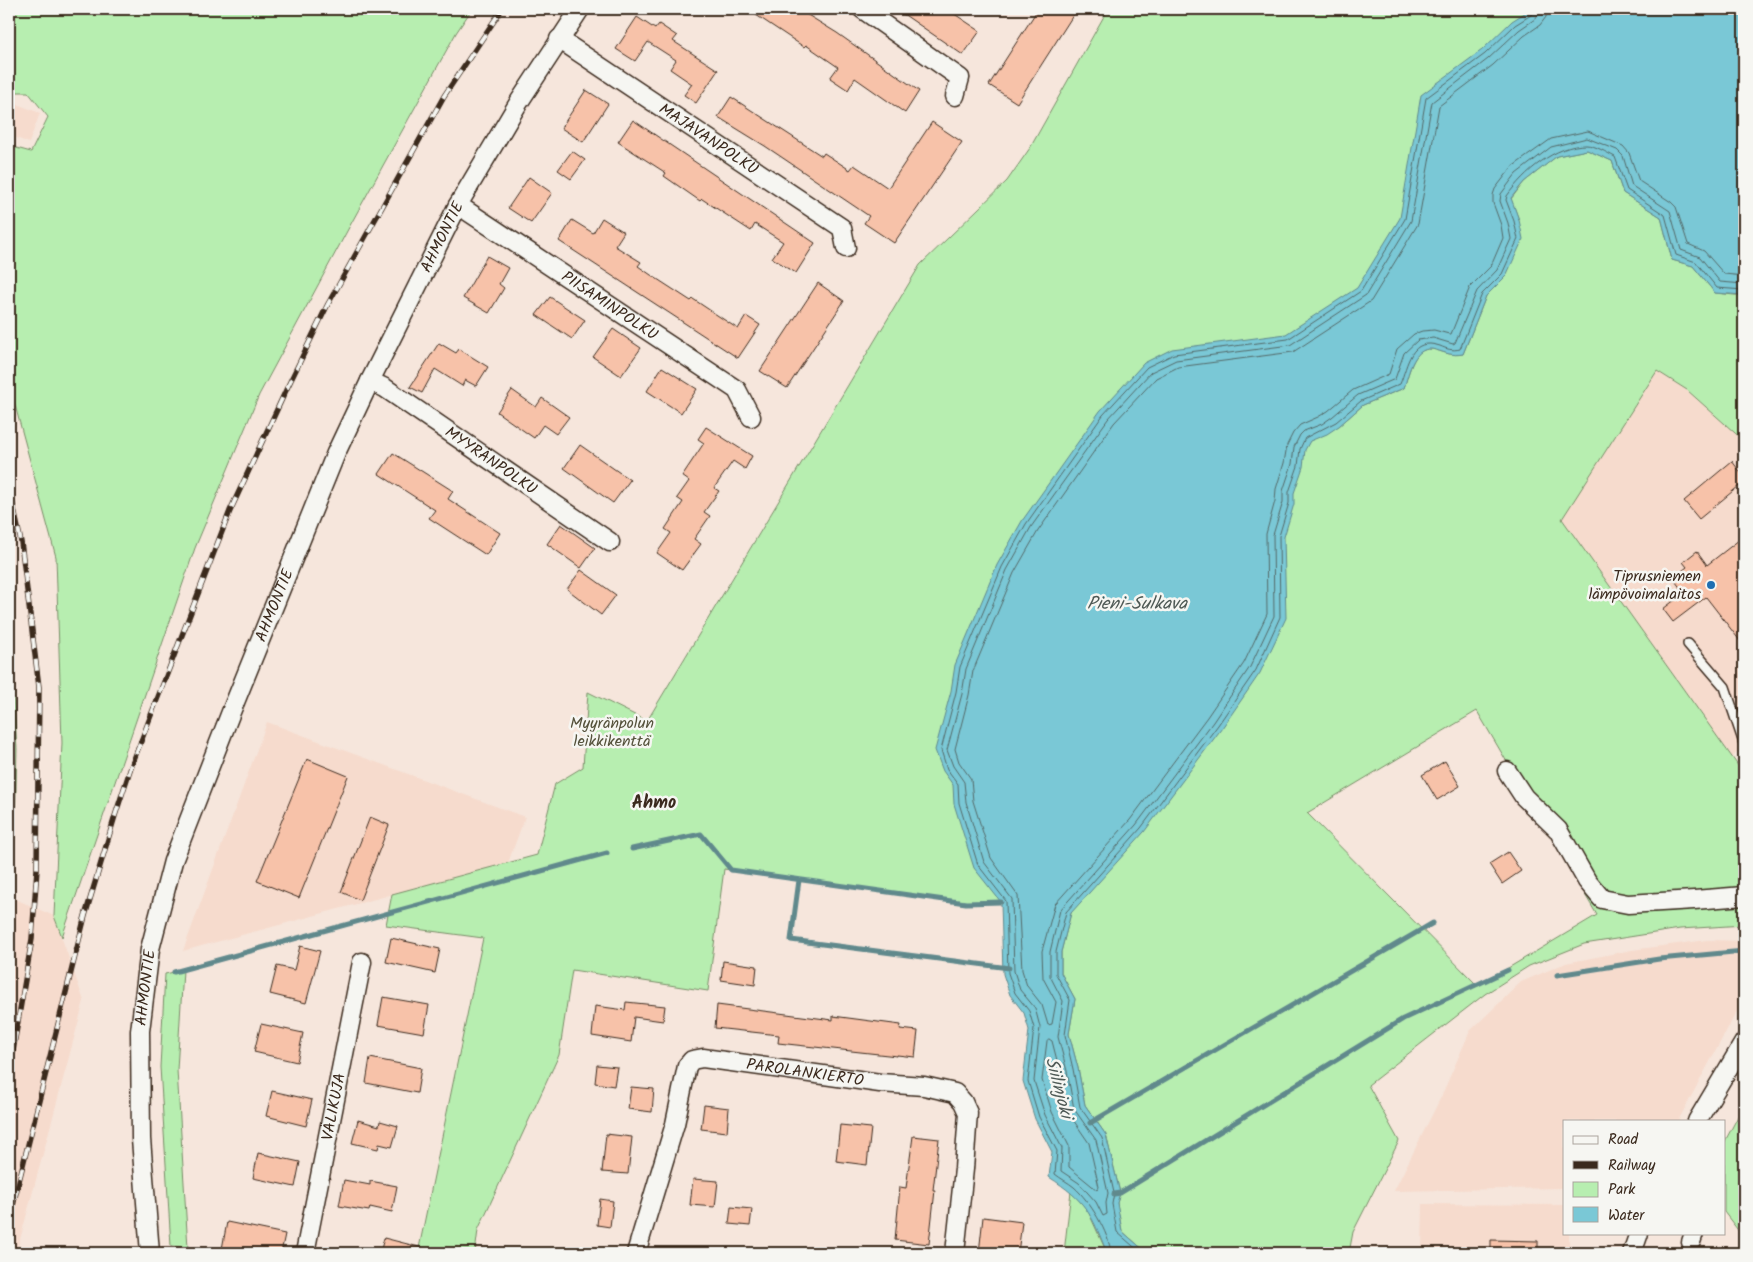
<svg xmlns="http://www.w3.org/2000/svg" width="1753" height="1262" viewBox="0 0 1753 1262" font-family="Kalam,sans-serif">
<style>
.built{fill:#f6dbcd}
.green{fill:#b7eeb0;stroke:#798c67;fill-rule:evenodd}
.water{fill:#7ac8d6;stroke:#61898c}
.lines{fill:none;stroke-linecap:round;stroke-linejoin:round}
.shore{stroke:#546968;stroke-width:1}
.stream{stroke:#61898c;stroke-width:5}
.building{fill:#f7c2a9;stroke:#3b2a1e}
.service-casing{stroke:#3b2a1e;stroke-width:12}
.minor-casing{stroke:#3b2a1e;stroke-width:21}
.service{stroke:#f6f6f2;stroke-width:9}
.minor{stroke:#f6f6f2;stroke-width:18}
.rail-casing{stroke:#3b2a1e;stroke-width:5.5}
.rail{stroke:#f6f6f2;stroke-width:4;stroke-dasharray:11;stroke-linecap:butt}
.poi-dot{fill:#1f6fb2;stroke:#f6f6f2;stroke-width:2}
.labels{text-anchor:middle;dominant-baseline:central;stroke-width:5;stroke-linejoin:round;paint-order:stroke}
.street-label{font-size:16px;fill:#3b2a1e;stroke:#f6f6f2}
.poi-label{font-size:16px;fill:#3b2a1e;stroke:#f6f6f2;text-anchor:end}
.park-label{font-size:16px;fill:#54513b;stroke:#f6f6f2}
.water-label{font-size:18px;font-style:italic;fill:#4e5955;stroke:#f6f6f2}
.neighbourhood-label{font-size:18px;font-weight:bold;fill:#3b2a1e;stroke:#f6f6f2}
</style>
<rect width="100%" height="100%" fill="#f6e6dc"/>
<filter id="ink" filterUnits="userSpaceOnUse"><feTurbulence type="fractalNoise" baseFrequency=".02" numOctaves="2"/><feDisplacementMap in="SourceGraphic" scale="10" xChannelSelector="R" yChannelSelector="G"/><feConvolveMatrix kernelMatrix="1 2 1 2 8 2 1 2 1" color-interpolation-filters="sRGB"/></filter>
<g filter="url(#ink)">
<path class="built" d="M 9,101 L 40,113 L 29,143 L 9,135 Z
M 1657,371 L 1687,390 L 1744,441 L 1744,745 L 1732,758 L 1561,518 Z
M 267,722 L 525,817 L 508,863 L 183,951 Z
M 13,898 L 54,916 L 84,1001 L 18,1247 L 24,1253 L 9,1253 L 9,929 Z
M 1707,940 L 1744,941 L 1744,998 L 1678,1121 L 1564,1121 L 1564,1188 L 1394,1191 L 1441,1097 L 1470,1031 L 1521,982 L 1566,963 L 1632,950 Z
M 1423,1204 L 1564,1205 L 1564,1233 L 1569,1233 L 1569,1253 L 1422,1253 Z"/>
<path class="green" d="M 9,9 L 472,9 L 456,33 L 353,220 L 259,395 L 195,548 L 62,937 L 54,916 L 62,743 L 56,557 L 9,383 L 9,146 L 31,152 L 48,117 L 28,92 L 9,92 Z
M 1108,9 L 1568,9 L 1001,902 L 966,903 L 724,869 L 708,991 L 572,970 L 559,1055 L 478,1230 L 475,1253 L 418,1253 L 483,938 L 386,925 L 392,894 L 537,855 L 555,784 L 583,767 L 588,692 L 647,721 L 920,265 L 1007,181 L 1030,148 Z
M 1587,150 L 1612,161 L 1623,193 L 1661,217 L 1672,260 L 1693,266 L 1715,293 L 1744,296 L 1744,441 L 1687,390 L 1657,371 L 1562,519 L 1744,774 L 1744,925 L 1680,929 L 1584,944 L 1529,966 L 1485,994 L 1368,1085 L 1399,1141 L 1353,1232 L 1349,1253 L 1147,1253 L 1122,1231 L 1117,1203 L 1120,1193 L 1106,1135 L 1085,1105 L 1078,1068 L 1069,1034 L 1075,999 L 1061,973 L 1061,952 L 1071,913 L 1272,444 L 1339,426 L 1363,405 L 1404,388 C 1409,373 1414,343 1436,350 C 1446,353 1452,356 1463,354 L 1486,296 L 1506,276 L 1519,220 L 1511,199 L 1524,182 L 1557,156 ZM 1477,711 L 1597,915 L 1478,986 L 1307,813 Z
M 9,627 L 17,749 L 13,898 L 9,929 Z
M 183,970 L 177,1070 L 188,1248 L 171,1246 L 160,1067 L 165,974 Z
M 1744,1105 L 1744,1238 L 1724,1212 L 1724,1143 Z
M 1071,1191 L 1087,1209 L 1107,1253 L 1064,1253 Z"/>
<path class="water" d="M 1531,9 L 1744,9 L 1744,298 L 1743,295 L 1715,293 L 1693,266 L 1672,260 L 1661,217 L 1623,193 L 1612,161 L 1587,150 L 1557,156 L 1524,182 L 1511,198 L 1519,220 L 1523,239 L 1506,276 L 1486,296 L 1463,354 C 1452,356 1446,353 1436,350 C 1414,343 1409,373 1404,388 L 1363,405 L 1339,426 L 1327,434 L 1310,441 L 1305,450 L 1303,467 L 1294,493 L 1294,504 L 1284,537 L 1286,618 L 1260,673 L 1222,728 L 1144,832 L 1071,913 L 1061,952 L 1061,973 L 1075,999 L 1069,1034 L 1078,1068 L 1085,1105 L 1106,1135 L 1120,1193 L 1117,1203 L 1122,1231 L 1147,1253 L 1107,1253 C 1091,1213 1086,1201 1049,1177 L 1052,1152 L 1035,1119 L 1023,1081 L 1029,1030 L 1024,1013 L 1010,995 L 1003,974 L 1001,902 L 974,868 L 954,804 L 953,785 L 943,771 L 935,750 L 951,691 L 955,665 L 997,565 L 1022,521 L 1100,411 L 1144,363 L 1172,349 L 1286,334 L 1357,288 L 1400,218 L 1421,95 L 1482,50 L 1512,21 Z"/>
<g class="lines">
<path class="shore" d="M 1540,9 L 1539,14 L 1535,19 L 1519,30 L 1488,59 L 1432,102 L 1411,221 L 1366,295 L 1290,345 L 1176,360 L 1151,372 L 1108,419 L 1031,527 L 1007,570 L 966,669 L 962,694 L 947,750 L 953,766 L 964,782 L 966,802 L 984,862 L 1012,899 L 1014,971 L 1020,990 L 1035,1008 L 1040,1027 L 1034,1081 L 1045,1115 L 1062,1148 L 1061,1171 L 1079,1183 L 1096,1202 L 1103,1216 L 1107,1214 L 1106,1203 L 1108,1193 L 1096,1140 L 1074,1109 L 1067,1071 L 1058,1037 L 1063,1001 L 1050,976 L 1050,952 L 1060,910 L 1136,825 L 1213,722 L 1250,667 L 1274,616 L 1273,535 L 1283,502 L 1283,491 L 1292,464 L 1294,447 L 1300,435 L 1304,431 L 1322,424 L 1332,417 L 1358,395 L 1395,379 L 1404,353 L 1418,340 L 1433,338 L 1453,344 L 1455,343 L 1477,291 L 1497,270 L 1511,239 L 1508,223 L 1500,201 L 1501,194 L 1516,174 L 1551,147 L 1587,138 L 1617,150 L 1623,156 L 1632,186 L 1670,211 L 1681,250 L 1700,257 L 1720,282 L 1744,284
M 1547,9 L 1546,17 L 1540,25 L 1524,36 L 1493,65 L 1439,106 L 1418,224 L 1371,301 L 1293,352 L 1178,367 L 1156,378 L 1114,423 L 1038,531 L 1014,573 L 973,671 L 969,695 L 955,749 L 959,762 L 971,779 L 973,801 L 991,858 L 1018,896 L 1022,970 L 1027,986 L 1042,1005 L 1048,1025 L 1052,1024 L 1056,1002 L 1043,978 L 1042,951 L 1055,904 L 1130,820 L 1207,717 L 1244,663 L 1267,614 L 1266,534 L 1275,501 L 1276,489 L 1284,463 L 1287,445 L 1293,433 L 1300,425 L 1318,417 L 1328,411 L 1353,390 L 1389,374 L 1397,349 L 1414,334 L 1422,331 L 1434,330 L 1449,334 L 1451,334 L 1470,287 L 1491,266 L 1503,238 L 1501,225 L 1493,203 L 1493,195 L 1495,189 L 1512,167 L 1551,139 L 1588,131 L 1623,146 L 1629,153 L 1639,181 L 1671,202 L 1676,207 L 1688,244 L 1704,251 L 1724,274 L 1744,276
M 1049,1039 L 1052,1041 L 1060,1072 L 1067,1111 L 1089,1143 L 1099,1187 L 1097,1190 L 1069,1167 L 1069,1146 L 1052,1112 L 1042,1080 L 1047,1041 Z
M 1111,1253 C 1109,1233 1090,1201 1074,1187 C 1068,1182 1061,1179 1055,1174 L 1057,1151 L 1039,1117 L 1028,1081 L 1034,1028 L 1029,1011 L 1015,993 L 1008,973 L 1006,901 L 978,865 L 959,803 L 958,784 L 947,769 L 941,750 L 956,692 L 960,667 L 1002,567 L 1026,524 L 1103,415 L 1147,367 L 1174,354 L 1288,339 L 1361,291 L 1405,219 L 1426,98 L 1485,54 L 1515,25 L 1531,15 L 1533,9
M 1141,1253 L 1117,1232 L 1112,1204 L 1114,1193 L 1102,1138 L 1080,1107 L 1073,1069 L 1065,1035 L 1070,1000 L 1056,974 L 1056,952 L 1066,912 L 1141,828 L 1218,725 L 1256,670 L 1280,617 L 1279,536 L 1289,503 L 1289,492 L 1298,466 L 1300,449 L 1305,438 L 1336,422 L 1361,401 L 1400,384 C 1408,365 1410,336 1440,346 C 1447,349 1452,351 1460,349 L 1482,294 L 1502,274 L 1518,239 L 1514,221 L 1506,200 L 1507,196 C 1524,172 1555,145 1586,145 C 1595,145 1607,153 1615,157 L 1627,190 L 1665,215 L 1676,255 L 1696,262 L 1717,288 L 1744,290"/>
<path class="stream" d="M 632,849 L 701,834 L 731,870 L 966,903 L 1001,902
M 799,880 L 791,940 L 1009,968
M 174,972 L 607,853
M 1557,975 L 1659,959 L 1744,951
M 1090,1123 L 1433,923
M 1114,1194 L 1120,1193 L 1403,1019 L 1508,970"/>
</g>
<path class="building" d="M 747,9 L 798,9 L 837,33 L 919,91 L 905,113 L 855,78 L 848,90 L 830,78 L 838,67 L 806,45 L 804,47 Z
M 896,9 L 947,9 L 980,31 L 963,55 Z
M 1038,9 L 1077,9 L 1017,103 L 989,85 Z
M 637,17 L 655,29 L 659,24 L 677,36 L 673,41 L 718,70 L 696,103 L 684,95 L 692,84 L 670,69 L 676,60 L 648,42 L 635,61 L 616,49 Z
M 586,90 L 608,104 L 583,142 L 561,128 Z
M 731,97 L 822,156 L 824,153 L 850,170 L 854,165 L 888,188 L 932,122 L 962,142 L 894,243 L 864,223 L 869,216 L 765,146 L 718,117 Z
M 633,120 L 815,243 L 796,273 L 772,258 L 783,242 L 755,224 L 751,231 L 702,199 L 700,201 L 664,176 L 666,173 L 618,142 Z
M 572,151 L 585,160 L 571,179 L 558,170 Z
M 529,177 L 552,193 L 531,223 L 508,208 Z
M 602,218 L 624,232 L 615,246 L 641,262 L 638,266 L 651,275 L 691,301 L 693,299 L 738,329 L 746,316 L 760,325 L 738,358 L 559,241 L 572,220 L 593,233 Z
M 487,256 L 508,268 L 499,284 L 504,288 L 489,313 L 463,298 Z
M 818,283 L 844,301 L 787,388 L 760,371 Z
M 550,297 L 585,320 L 572,339 L 536,315 Z
M 613,329 L 641,348 L 621,376 L 593,357 Z
M 439,343 L 456,353 L 459,349 L 488,367 L 476,386 L 465,380 L 462,386 L 435,369 L 422,393 L 410,387 Z
M 662,367 L 697,389 L 681,413 L 647,391 Z
M 512,390 L 536,407 L 542,398 L 569,417 L 556,434 L 543,425 L 534,438 L 497,412 Z
M 706,427 L 752,456 L 745,469 L 733,461 L 714,488 L 719,491 L 704,512 L 710,516 L 694,539 L 701,544 L 682,570 L 657,553 L 671,533 L 665,529 L 683,502 L 677,498 L 689,481 L 682,476 L 704,443 L 698,439 Z
M 580,445 L 630,480 L 613,503 L 564,468 Z
M 393,453 L 453,491 L 448,499 L 500,533 L 486,555 L 429,518 L 435,510 L 379,474 Z
M 1732,461 L 1744,477 L 1744,482 L 1699,519 L 1684,501 Z
M 561,524 L 595,548 L 581,568 L 547,544 Z
M 1744,536 L 1744,646 L 1706,597 L 1673,622 L 1663,609 L 1684,593 L 1673,578 L 1687,567 L 1683,562 L 1697,551 L 1707,565 Z
M 581,570 L 616,595 L 601,615 L 567,589 Z
M 307,759 L 348,776 L 299,898 L 257,881 Z
M 1445,761 L 1460,786 L 1437,800 L 1422,775 Z
M 370,817 L 389,825 L 360,900 L 341,892 Z
M 1508,852 L 1521,871 L 1502,884 L 1489,864 Z
M 391,938 L 440,949 L 435,973 L 386,962 Z
M 300,946 L 320,951 L 306,1003 L 270,994 L 277,966 L 294,970 Z
M 723,961 L 757,966 L 755,985 L 721,980 Z
M 383,997 L 429,1005 L 424,1033 L 378,1025 Z
M 626,1002 L 665,1006 L 663,1021 L 634,1017 L 631,1042 L 592,1036 L 595,1006 L 625,1010 Z
M 717,1005 L 833,1020 L 833,1016 L 901,1025 L 900,1029 L 918,1031 L 915,1057 L 897,1055 L 897,1056 L 778,1043 L 779,1035 L 715,1028 Z
M 261,1024 L 303,1033 L 297,1062 L 254,1052 Z
M 370,1058 L 421,1068 L 417,1093 L 366,1083 Z
M 597,1065 L 617,1067 L 614,1086 L 595,1083 Z
M 631,1087 L 654,1089 L 652,1112 L 628,1109 Z
M 272,1091 L 312,1100 L 306,1126 L 266,1116 Z
M 704,1105 L 729,1108 L 727,1132 L 701,1129 Z
M 358,1120 L 379,1126 L 380,1121 L 398,1126 L 392,1147 L 379,1144 L 378,1149 L 352,1143 Z
M 840,1125 L 871,1128 L 867,1165 L 836,1161 Z
M 606,1134 L 632,1137 L 628,1174 L 602,1172 Z
M 913,1136 L 939,1139 L 933,1190 L 935,1190 L 929,1244 L 895,1240 L 900,1187 L 906,1188 Z
M 258,1153 L 300,1162 L 295,1187 L 253,1178 Z
M 693,1179 L 718,1181 L 715,1207 L 690,1205 Z
M 344,1180 L 370,1185 L 370,1181 L 397,1186 L 392,1212 L 370,1207 L 369,1211 L 339,1206 Z
M 600,1199 L 613,1201 L 610,1227 L 597,1225 Z
M 731,1207 L 752,1209 L 750,1226 L 729,1224 Z
M 983,1217 L 1022,1222 L 1018,1253 L 979,1253 Z
M 227,1222 L 285,1234 L 281,1253 L 242,1253 L 222,1249 Z
M 384,1238 L 427,1249 L 426,1253 L 380,1253 Z
M 1491,1240 L 1538,1241 L 1538,1253 L 1491,1253 Z"/>
<g class="lines">
<g class="service-casing">
<path id="service" d="M 1688,644 L 1725,687 L 1744,743"/>
</g>
<g class="minor-casing">
<g id="minor">
<path d="M 862,9 L 960,78 L 955,96"/>
<path id="s1" d="M 559,39 L 842,228 L 846,248"/>
<path id="s2" d="M 458,205 L 737,390 L 751,417"/>
<path id="s3" d="M 370,381 L 385,388 L 610,542"/>
<path d="M 1507,771 L 1524,797 L 1558,830 L 1587,881 L 1602,899 L 1628,904 L 1694,900 L 1744,896"/>
<path d="M 1697,1121 L 1744,1042"/>
<path d="M 1691,1242 L 1694,1233"/>
<path id="s4" d="M 150,1253 L 141,1139 L 140,1031 L 150,949 L 173,861 L 231,712 L 336,453 L 370,381 L 458,205 L 519,102 L 580,9"/>
<path id="s5" d="M 305,1253 L 362,962"/>
<path id="s6" d="M 636,1253 L 675,1124 L 687,1066 L 692,1060 L 703,1058 L 880,1083 L 924,1086 L 955,1093 L 963,1102 L 968,1113 L 964,1169 L 955,1253"/>
<path d="M 1632,1253 L 1639,1233"/>
</g>
</g>
<use href="#service" class="service"/>
<use href="#minor" class="minor"/>
<g class="rail-casing">
<path id="rail" d="M 9,486 L 21,542 L 39,687 L 37,869 L 32,939 L 9,1074
M 9,1221 L 85,916 L 115,816 L 131,767 L 230,511 L 287,388 L 328,304 L 444,96 L 502,9"/>
</g>
<use href="#rail" class="rail"/>
</g>
</g>
<circle class="poi-dot" cx="1711" cy="585" r="5"/>
<g class="labels">
<g class="street-label">
<text stroke="none"><textPath href="#s1" startOffset="180">MAJAVANPOLKU</textPath></text>
<text stroke="none"><textPath href="#s4" startOffset="1076">AHMONTIE</textPath></text>
<text stroke="none"><textPath href="#s2" startOffset="182">PIISAMINPOLKU</textPath></text>
<text stroke="none"><textPath href="#s3" startOffset="145">MYYRÄNPOLKU</textPath></text>
<text stroke="none"><textPath href="#s4" startOffset="671">AHMONTIE</textPath></text>
<text stroke="none"><textPath href="#s4" startOffset="266">AHMONTIE</textPath></text>
<text stroke="none"><textPath href="#s6" startOffset="316">PAROLANKIERTO</textPath></text>
<text stroke="none"><textPath href="#s5" startOffset="149">VÄLIKUJA</textPath></text>
</g>
<g class="poi-label">
<text x="1701" y="576">Tiprusniemen<tspan x="1701" dy="18">lämpövoimalaitos</tspan></text>
</g>
<g class="park-label">
<text x="612" y="723">Myyränpolun<tspan x="612" dy="18">leikkikenttä</tspan></text>
</g>
<g class="water-label">
<text x="1137" y="604">Pieni-Sulkava</text>
<text transform="translate(1058 1088) rotate(75)">Siilinjoki</text>
</g>
<g class="neighbourhood-label">
<text x="654" y="803">Ahmo</text>
</g>
</g>
<rect width="1753" height="1262" fill="none" stroke="#f6f6f2" stroke-width="30"/>
<rect x="15" y="15" width="1723" height="1232" fill="none" stroke="#3b2a1e" stroke-width="2" filter="url(#ink)"/>
<rect x="1563" y="1120" width="162" height="115" fill="#f6f6f2" stroke="#aba49d"/>
<rect x="1573" y="1136" width="25" height="8" fill="#f6f6f2" stroke="#aba49d"/>
<text x="1608" y="1144" font-size="15" fill="#3b2a1e">Road</text>
<rect x="1573" y="1161" width="25" height="8" fill="#3b2a1e" stroke="#aba49d"/>
<text x="1608" y="1170" font-size="15" fill="#3b2a1e">Railway</text>
<rect x="1573" y="1182" width="25" height="15" fill="#b7eeb0" stroke="#aba49d"/>
<text x="1608" y="1194" font-size="15" fill="#3b2a1e">Park</text>
<rect x="1573" y="1207" width="25" height="15" fill="#7ac8d6" stroke="#aba49d"/>
<text x="1608" y="1220" font-size="15" fill="#3b2a1e">Water</text>
</svg>
